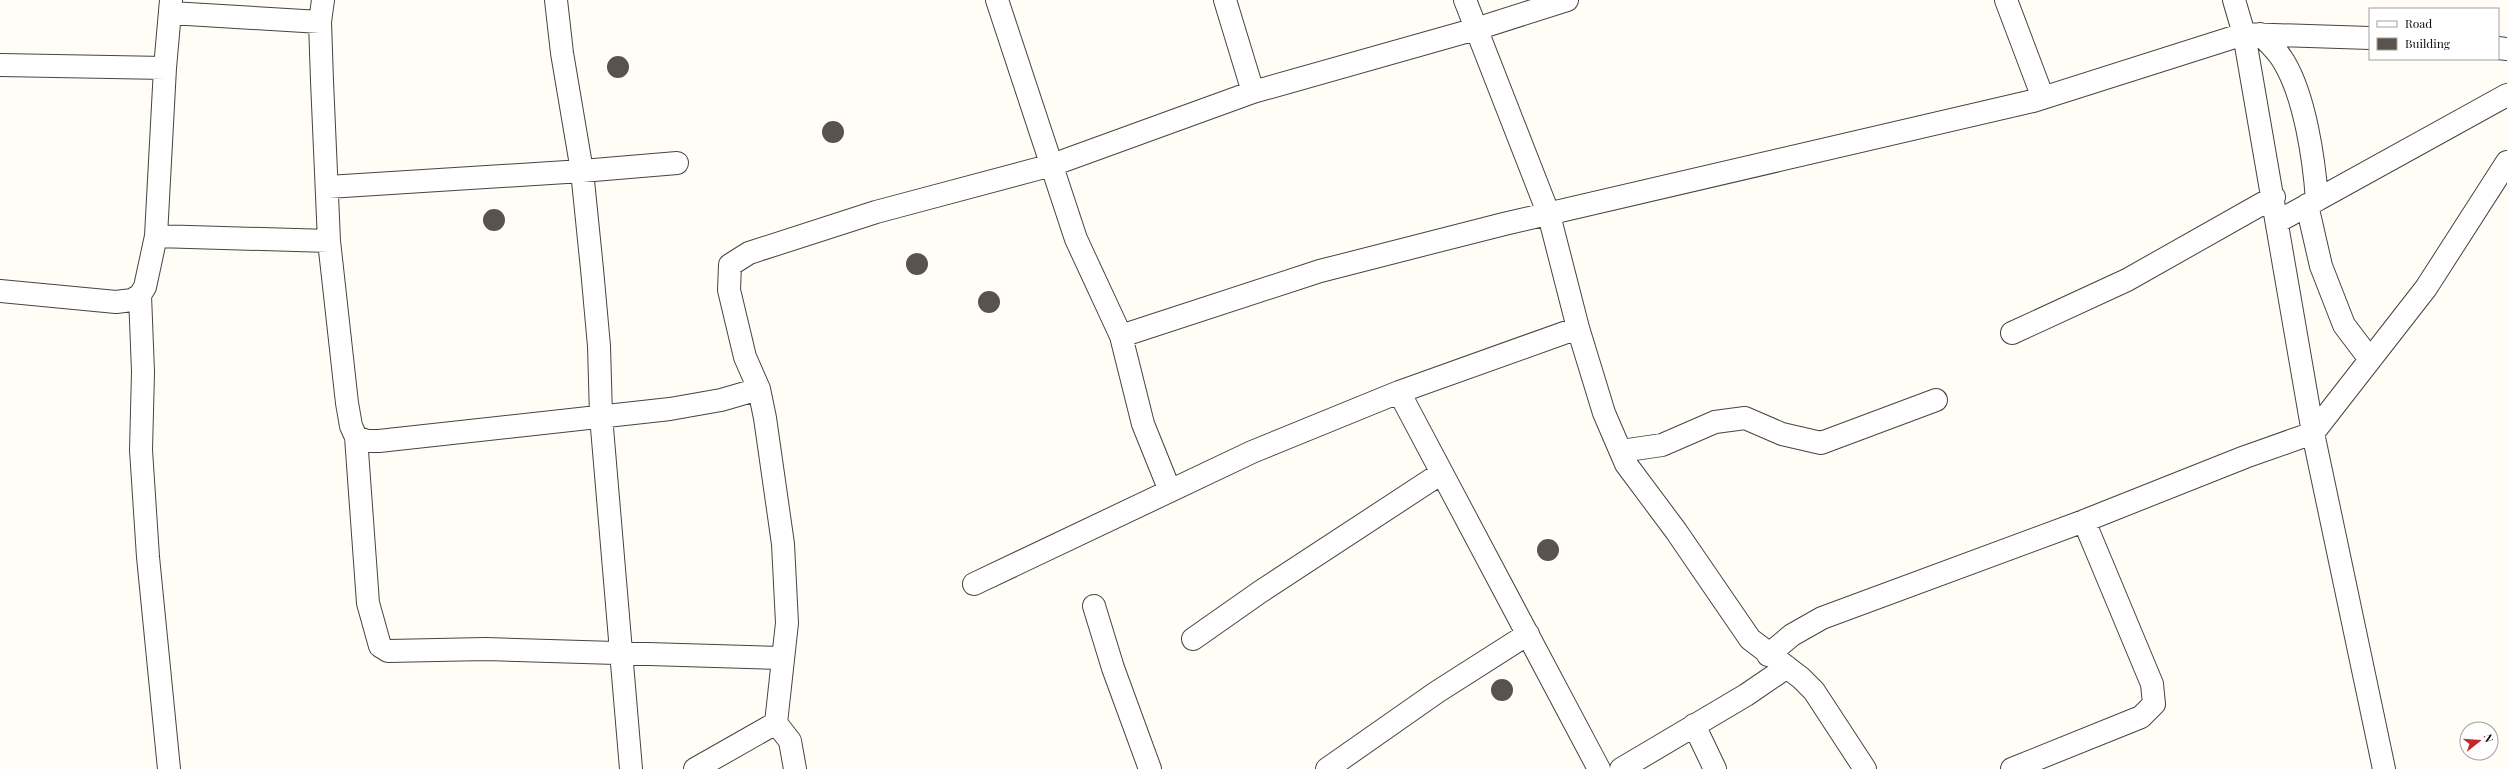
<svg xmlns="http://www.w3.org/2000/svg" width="2507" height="769" viewBox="0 0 2507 769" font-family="'Playfair Display',serif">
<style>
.building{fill:#5a524d}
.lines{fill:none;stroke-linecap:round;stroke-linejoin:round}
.minor-casing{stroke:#444;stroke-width:24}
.minor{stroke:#fff;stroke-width:22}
</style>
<rect width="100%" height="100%" fill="#fffdf5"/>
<path class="building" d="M607 67a11 11 0 1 1 22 0a11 11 0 1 1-22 0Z
M822 132a11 11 0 1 1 22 0a11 11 0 1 1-22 0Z
M483 220a11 11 0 1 1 22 0a11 11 0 1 1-22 0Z
M906 264a11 11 0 1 1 22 0a11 11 0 1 1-22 0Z
M978 302a11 11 0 1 1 22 0a11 11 0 1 1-22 0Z
M1537 550a11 11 0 1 1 22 0a11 11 0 1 1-22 0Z
M1491 690a11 11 0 1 1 22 0a11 11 0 1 1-22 0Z"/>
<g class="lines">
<g class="minor-casing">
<path id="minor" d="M 323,0 L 320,22 L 322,81 L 329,241 L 347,403 L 351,426 L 356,437 L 368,603 L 380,646 L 388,651 L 486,649 L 782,658
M 556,0 L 562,53 L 582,171 L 592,269 L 599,346 L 601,416 L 631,769
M 997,0 L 1076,239 L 1121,336 L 1143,424 L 1170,491
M 1225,0 L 1253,92
M 1465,0 L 1549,215 L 1578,328 L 1604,413 L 1626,464 L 1676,531 L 1750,639 L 1801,678 L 1814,691 L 1865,769
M 2006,0 L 2043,98
M 2234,0 L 2244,34 L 2313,433 L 2384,769
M 171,13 L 320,22
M 2260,34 C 2269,43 2278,51 2284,62 C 2305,97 2314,159 2317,200
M 2498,48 L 2507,49
M 0,65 L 165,68
M 328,187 L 582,171 L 677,163
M 2307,205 L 2321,266 L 2344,325 L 2369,358
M 2277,222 L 2507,95
M 156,236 L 329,241
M 0,291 L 116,302 L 132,300 L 140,295 L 145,287 L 156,236 L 165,68 L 171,0
M 140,295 L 143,372 L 141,450 L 148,557 L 169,769
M 2012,333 L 2127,280 L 2274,197
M 1121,336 L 1320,271 L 1504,224 L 2033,101 L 2244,34 L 2370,38
M 1399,392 L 1599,769
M 356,437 L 367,441 L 379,441 L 670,409 L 721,400 L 759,389
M 1621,451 L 1662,445 L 1715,422 L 1745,418 L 1782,434 L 1821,443 L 1936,400
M 974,584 L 1252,452 L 1399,392 L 1578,328
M 1094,606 L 1113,668 L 1150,769
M 1193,639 L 1260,592 L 1440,474
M 1768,655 L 1792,635 L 1822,618 L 2084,521 L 2245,457 L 2313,433 L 2426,288 L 2507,162
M 1694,725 L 1715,769
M 695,769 L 776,723
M 795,769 L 790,741 L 776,723 L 787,623 L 783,544 L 765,418 L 759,389 L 745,357 L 729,290 L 730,265 L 749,253 L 876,212 L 1052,165 L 1253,92 L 1476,29 L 1567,0
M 1327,769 L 1437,692 L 1528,634
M 1621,769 L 1746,695 L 1787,667
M 2012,769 L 2141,717 L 2154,704 L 2152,684 L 2084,521"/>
</g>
<use href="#minor" class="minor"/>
</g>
<rect x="2369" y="8" width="130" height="52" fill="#ffffff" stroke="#a0a0a0"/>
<rect x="2377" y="21" width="20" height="6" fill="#ffffff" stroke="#a0a0a0"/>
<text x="2405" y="28" font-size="12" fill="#111111">Road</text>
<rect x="2377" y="38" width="20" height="12" fill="#5a524d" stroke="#a0a0a0"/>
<text x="2405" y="48" font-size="12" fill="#111111">Building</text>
<g transform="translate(2479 741) rotate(73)"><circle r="19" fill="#ffffff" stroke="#a0a0a0"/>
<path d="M0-3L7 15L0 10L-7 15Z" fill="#c4262e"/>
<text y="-6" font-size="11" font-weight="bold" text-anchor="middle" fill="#111111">N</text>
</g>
</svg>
